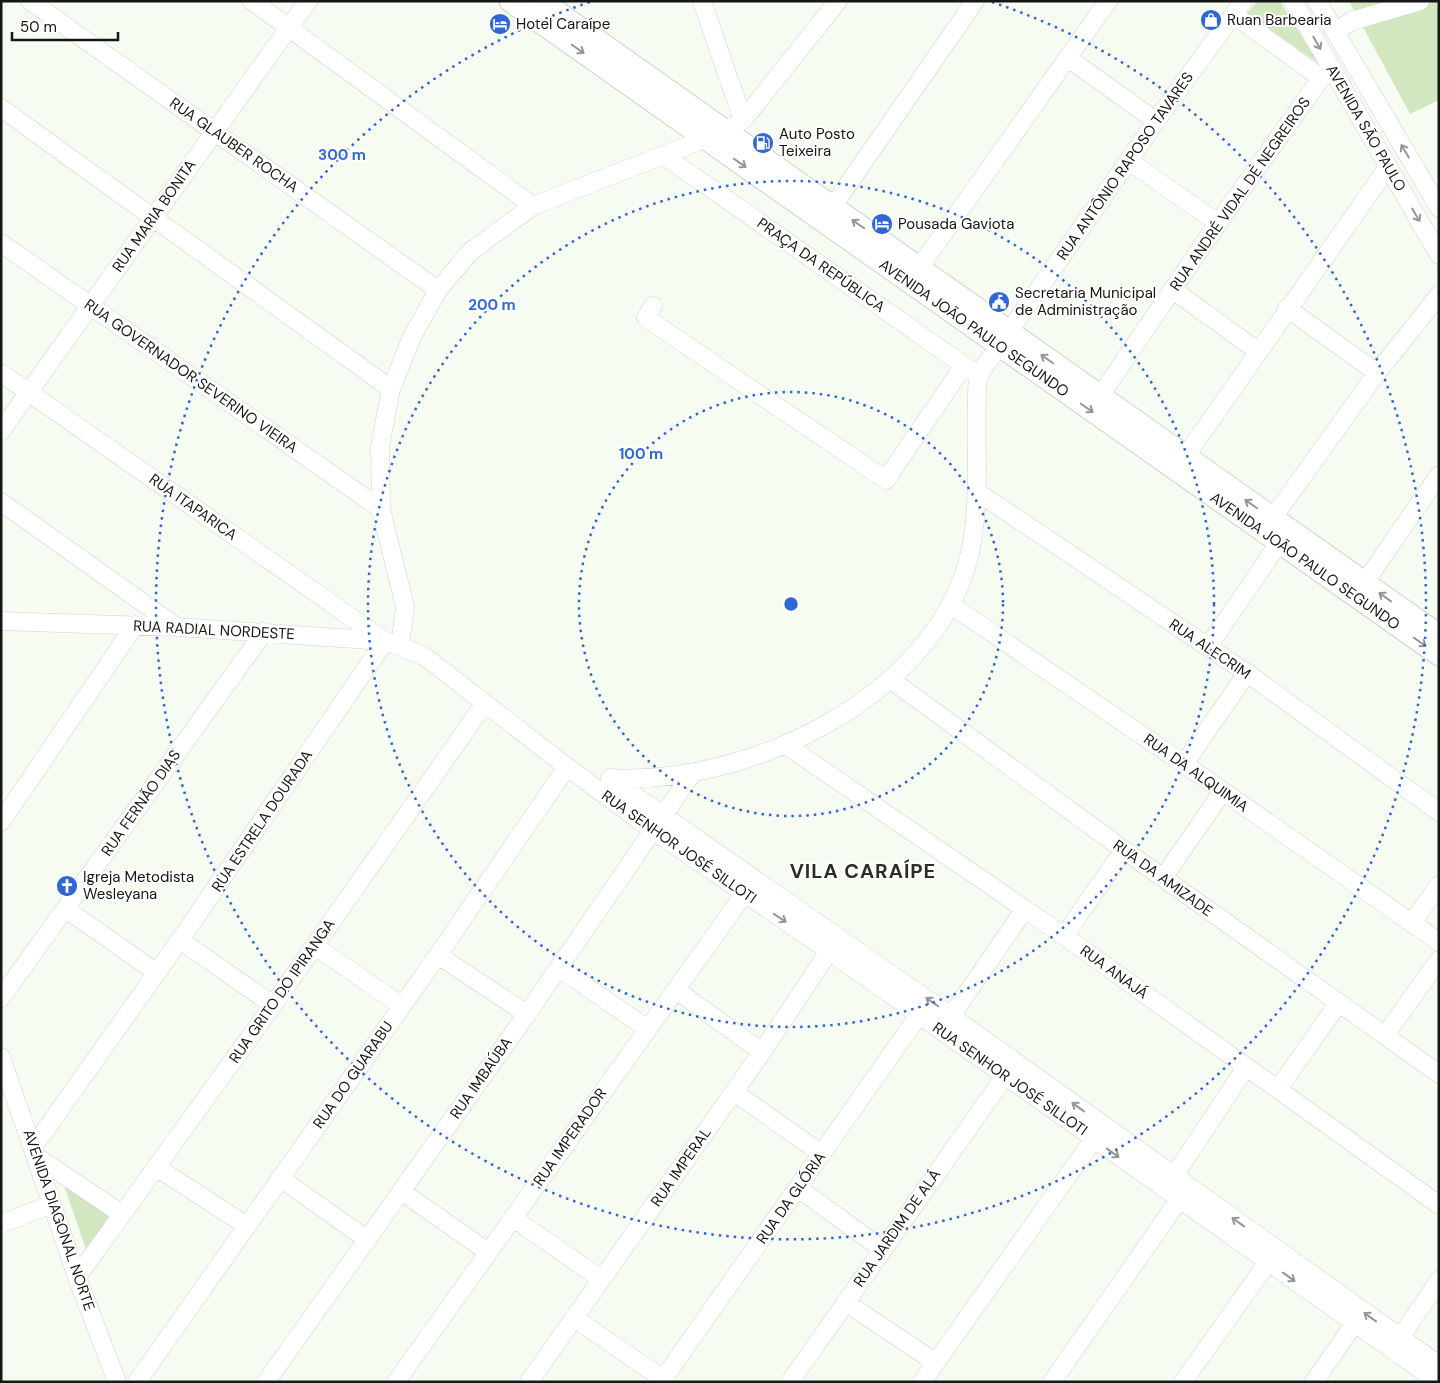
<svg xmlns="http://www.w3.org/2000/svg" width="1440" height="1383" viewBox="0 0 1440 1383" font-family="'DM Sans',sans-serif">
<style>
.green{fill:#d2e7c0}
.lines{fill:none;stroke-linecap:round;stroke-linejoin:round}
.minor-casing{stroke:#cfd4cb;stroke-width:19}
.major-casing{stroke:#cfd4cb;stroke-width:23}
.minor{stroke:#fff;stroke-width:18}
.major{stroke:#fff;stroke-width:21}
.oneway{stroke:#969795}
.ring{fill:none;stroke:#2f68d6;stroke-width:2.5;stroke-dasharray:2.5 5}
.labels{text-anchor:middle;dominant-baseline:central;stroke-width:4;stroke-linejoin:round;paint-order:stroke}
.poi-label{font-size:15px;fill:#161714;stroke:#fff;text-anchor:start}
.street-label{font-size:15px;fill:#161714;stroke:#fff}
.district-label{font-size:20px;font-weight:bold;letter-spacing:1px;fill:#2a2e27;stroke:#fff}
.centre{fill:#2f68d6;stroke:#fff;stroke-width:2.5}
.ring-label{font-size:15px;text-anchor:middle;font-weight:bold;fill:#2f68d6;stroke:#fff;stroke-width:4;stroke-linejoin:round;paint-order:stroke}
</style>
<rect width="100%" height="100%" fill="#f7fcf3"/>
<path class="green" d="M 1257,1 L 1280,1 L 1318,63 L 1247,13 Z
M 1349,1 L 1439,1 L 1439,100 L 1410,114 Z
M 62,1180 L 112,1215 L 87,1252 Z"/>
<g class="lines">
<g class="minor-casing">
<path id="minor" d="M 30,1 L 438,290
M 252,1 L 533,206
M 702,1 L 743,120
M 1293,1 L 1439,255
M 1317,1 L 1439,208
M 1234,15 L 1321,78
M 1335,32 L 1352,21 L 1420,1
M 1068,58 L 1156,121
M 1,108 L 391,389
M 663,155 L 972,371
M 1129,161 L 1218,223
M 833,206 L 975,1
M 1,243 L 381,509
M 919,268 L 1108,1
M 1173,290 L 1259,352
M 653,306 L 646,318 L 886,480 L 964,365
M 1287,308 L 1377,373
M 1,373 L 385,641 L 180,940 L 34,1146
M 1100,396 L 1218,223 L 1321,78 L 1334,71
M 1,431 L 308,1
M 1185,457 L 1388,167
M 977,492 L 1247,673 L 1439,812
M 1,502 L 177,627
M 1272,519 L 1377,373 L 1439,295
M 1365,582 L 1439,475
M 951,605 L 1184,764 L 1439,942
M 1,621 L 177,627 L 385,641 L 424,656 L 567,767 L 654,831 L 829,951 L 1438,1382
M 400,645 L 405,607 L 381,509 L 380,446 L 391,389 L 412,337 L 438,290 L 471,251 L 533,206 L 725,131 L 743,120 L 838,1
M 1208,647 L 1279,543
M 890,679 L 1124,850 L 1439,1074
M 786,745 L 1064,936 L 1439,1205
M 1184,764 L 1247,673
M 610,778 C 746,786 933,699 969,557 C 983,498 973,436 978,376 L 1156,121 L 1243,1
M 611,779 L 951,1016 L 1439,1365
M 1,822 L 135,625
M 1163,878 L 1223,791
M 66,909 L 157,973
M 1412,923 L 1439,885
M 1064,936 L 1124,850
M 180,940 L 273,1005
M 315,946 L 402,1006
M 438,955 L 527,1014
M 559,968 L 648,1029
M 676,990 L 762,1052
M 1,998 L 264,632
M 951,1016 L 1025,909
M 1385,1035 L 1439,960
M 1,1057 L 77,1277 L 117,1382
M 1278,1089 L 1338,1004
M 734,1092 L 822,1154
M 37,1157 L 122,1214
M 156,1167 L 247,1226
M 1174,1176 L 1246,1067
M 280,1178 L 368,1240
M 798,1188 L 882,1249
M 401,1191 L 488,1252
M 513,1218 L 601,1279
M 1,1224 L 52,1204
M 77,1277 L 273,1005 L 485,703
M 845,1302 L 935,1362
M 574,1318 L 663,1379
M 1400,1338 L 1439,1280
M 137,1382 L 438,955 L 567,767
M 266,1382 L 527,1014 L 693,772
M 396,1382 L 745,893
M 529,1382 L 762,1052 L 829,951
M 661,1382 L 919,1015
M 790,1382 L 1005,1076
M 922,1382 L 1101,1129
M 1052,1382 L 1179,1200
M 1183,1382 L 1268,1262
M 1314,1382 L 1354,1324"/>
</g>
<g class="major-casing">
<path id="major" d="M 510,1 L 1439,655
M 542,1 L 1439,635"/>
</g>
<use href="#minor" class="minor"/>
<use href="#major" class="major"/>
</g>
<defs><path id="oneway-shaft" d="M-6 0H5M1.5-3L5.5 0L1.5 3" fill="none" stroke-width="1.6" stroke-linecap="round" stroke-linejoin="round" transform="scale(1.25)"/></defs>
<g class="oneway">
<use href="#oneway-shaft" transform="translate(1317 43) rotate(60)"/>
<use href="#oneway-shaft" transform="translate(578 49) rotate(35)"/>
<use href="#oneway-shaft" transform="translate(1405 151) rotate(-121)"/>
<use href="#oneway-shaft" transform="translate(740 163) rotate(35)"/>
<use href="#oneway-shaft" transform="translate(1416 215) rotate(60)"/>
<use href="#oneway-shaft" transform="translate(858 224) rotate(-145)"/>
<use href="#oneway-shaft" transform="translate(1047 359) rotate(-145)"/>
<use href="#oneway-shaft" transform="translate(1087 408) rotate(35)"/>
<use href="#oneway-shaft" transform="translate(1251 504) rotate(-145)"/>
<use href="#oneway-shaft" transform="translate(1385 597) rotate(-144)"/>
<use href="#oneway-shaft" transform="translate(1420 642) rotate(35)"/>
<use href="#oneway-shaft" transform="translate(780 918) rotate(34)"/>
<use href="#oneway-shaft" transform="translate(932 1002) rotate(-145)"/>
<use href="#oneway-shaft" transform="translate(1078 1107) rotate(-144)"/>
<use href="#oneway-shaft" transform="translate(1113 1153) rotate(36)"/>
<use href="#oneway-shaft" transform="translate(1238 1222) rotate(-144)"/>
<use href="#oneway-shaft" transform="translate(1289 1277) rotate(36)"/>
<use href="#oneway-shaft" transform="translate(1370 1317) rotate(-144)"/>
</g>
<g class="ring">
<circle cx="791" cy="604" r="212"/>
<circle cx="791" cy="604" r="423"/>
<path d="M992 2A635 635 0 1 1 590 2"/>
</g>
<defs>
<g id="shop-disc" transform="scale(1.125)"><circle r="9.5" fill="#2f68d6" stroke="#fff"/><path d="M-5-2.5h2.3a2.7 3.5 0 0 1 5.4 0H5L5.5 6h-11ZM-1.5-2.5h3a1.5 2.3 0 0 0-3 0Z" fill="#fff"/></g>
<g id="hotel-disc" transform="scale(1.125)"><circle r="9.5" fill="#2f68d6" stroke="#fff"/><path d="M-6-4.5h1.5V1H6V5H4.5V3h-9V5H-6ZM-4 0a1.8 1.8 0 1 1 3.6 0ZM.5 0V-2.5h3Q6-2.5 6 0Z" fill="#fff"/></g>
<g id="fuel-disc" transform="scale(1.125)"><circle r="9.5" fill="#2f68d6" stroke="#fff"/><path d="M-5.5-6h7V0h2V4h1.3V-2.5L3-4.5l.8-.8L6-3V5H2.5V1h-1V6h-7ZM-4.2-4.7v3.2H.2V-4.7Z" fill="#fff"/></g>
<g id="civic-disc" transform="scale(1.125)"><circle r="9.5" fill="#2f68d6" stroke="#fff"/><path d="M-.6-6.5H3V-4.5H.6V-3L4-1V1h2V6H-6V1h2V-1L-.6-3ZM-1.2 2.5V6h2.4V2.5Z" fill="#fff"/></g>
<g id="church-disc" transform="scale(1.125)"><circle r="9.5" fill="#2f68d6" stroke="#fff"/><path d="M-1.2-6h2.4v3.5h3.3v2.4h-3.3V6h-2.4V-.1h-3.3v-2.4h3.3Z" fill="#fff"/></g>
</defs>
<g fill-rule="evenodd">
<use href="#shop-disc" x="1211" y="20"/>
<use href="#hotel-disc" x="500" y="24"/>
<use href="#fuel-disc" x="763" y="143"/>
<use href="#hotel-disc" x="882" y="224"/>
<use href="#civic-disc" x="999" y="302"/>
<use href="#church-disc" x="67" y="886"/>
</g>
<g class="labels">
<g class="poi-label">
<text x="1227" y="20">Ruan Barbearia</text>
<text x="516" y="24">Hotel Caraípe</text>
<text x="779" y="134">Auto Posto<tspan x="779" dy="17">Teixeira</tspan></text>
<text x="898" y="224">Pousada Gaviota</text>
<text x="1015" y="293">Secretaria Municipal<tspan x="1015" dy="17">de Administração</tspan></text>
<text x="83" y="877">Igreja Metodista<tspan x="83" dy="17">Wesleyana</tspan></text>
</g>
<g class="street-label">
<text transform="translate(1366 128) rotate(60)">AVENIDA SÃO PAULO</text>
<text transform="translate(234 145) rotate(35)">RUA GLAUBER ROCHA</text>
<text transform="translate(1125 166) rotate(-55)">RUA ANTÔNIO RAPOSO TAVARES</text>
<text transform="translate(1240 194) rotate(-55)">RUA ANDRÉ VIDAL DE NEGREIROS</text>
<text transform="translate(154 216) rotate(-55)">RUA MARIA BONITA</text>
<text transform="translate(821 265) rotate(35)">PRAÇA DA REPÚBLICA</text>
<text transform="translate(974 328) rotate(35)">AVENIDA JOÃO PAULO SEGUNDO</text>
<text transform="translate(191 376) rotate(35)">RUA GOVERNADOR SEVERINO VIEIRA</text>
<text transform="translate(193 507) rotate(35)">RUA ITAPARICA</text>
<text transform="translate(1305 561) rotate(35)">AVENIDA JOÃO PAULO SEGUNDO</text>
<text transform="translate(214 630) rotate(3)">RUA RADIAL NORDESTE</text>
<text transform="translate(1210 649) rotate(34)">RUA ALECRIM</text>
<text transform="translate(1196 773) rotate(35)">RUA DA ALQUIMIA</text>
<text transform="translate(141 803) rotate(-55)">RUA FERNÃO DIAS</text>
<text transform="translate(262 821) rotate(-56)">RUA ESTRELA DOURADA</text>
<text transform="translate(679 847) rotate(35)">RUA SENHOR JOSÉ SILLOTI</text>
<text transform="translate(1163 878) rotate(36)">RUA DA AMIZADE</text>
<text transform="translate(1114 972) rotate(36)">RUA ANAJÁ</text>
<text transform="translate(282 991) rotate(-55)">RUA GRITO DO IPIRANGA</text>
<text transform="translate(353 1075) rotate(-55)">RUA DO GUARABU</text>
<text transform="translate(481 1078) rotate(-55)">RUA IMBAÚBA</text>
<text transform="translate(1010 1079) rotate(35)">RUA SENHOR JOSÉ SILLOTI</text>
<text transform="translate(570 1137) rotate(-55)">RUA IMPERADOR</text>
<text transform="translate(681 1167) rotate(-55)">RUA IMPERAL</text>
<text transform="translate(791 1198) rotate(-55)">RUA DA GLÓRIA</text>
<text transform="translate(59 1220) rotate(71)">AVENIDA DIAGONAL NORTE</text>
<text transform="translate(897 1228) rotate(-55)">RUA JARDIM DE ALÁ</text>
</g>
<g class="district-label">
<text x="863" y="871">VILA CARAÍPE</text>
</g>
</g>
<circle cx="791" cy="604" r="8" class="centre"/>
<g class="ring-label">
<text x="342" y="160">300 m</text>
<text x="492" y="310">200 m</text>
<text x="641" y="459">100 m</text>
</g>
<rect width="1440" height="1383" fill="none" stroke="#161714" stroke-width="5"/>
<path d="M12 32v8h106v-8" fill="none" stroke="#161714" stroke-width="2.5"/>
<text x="20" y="32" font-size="15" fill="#161714" stroke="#ffffff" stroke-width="4" paint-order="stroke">50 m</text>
</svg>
